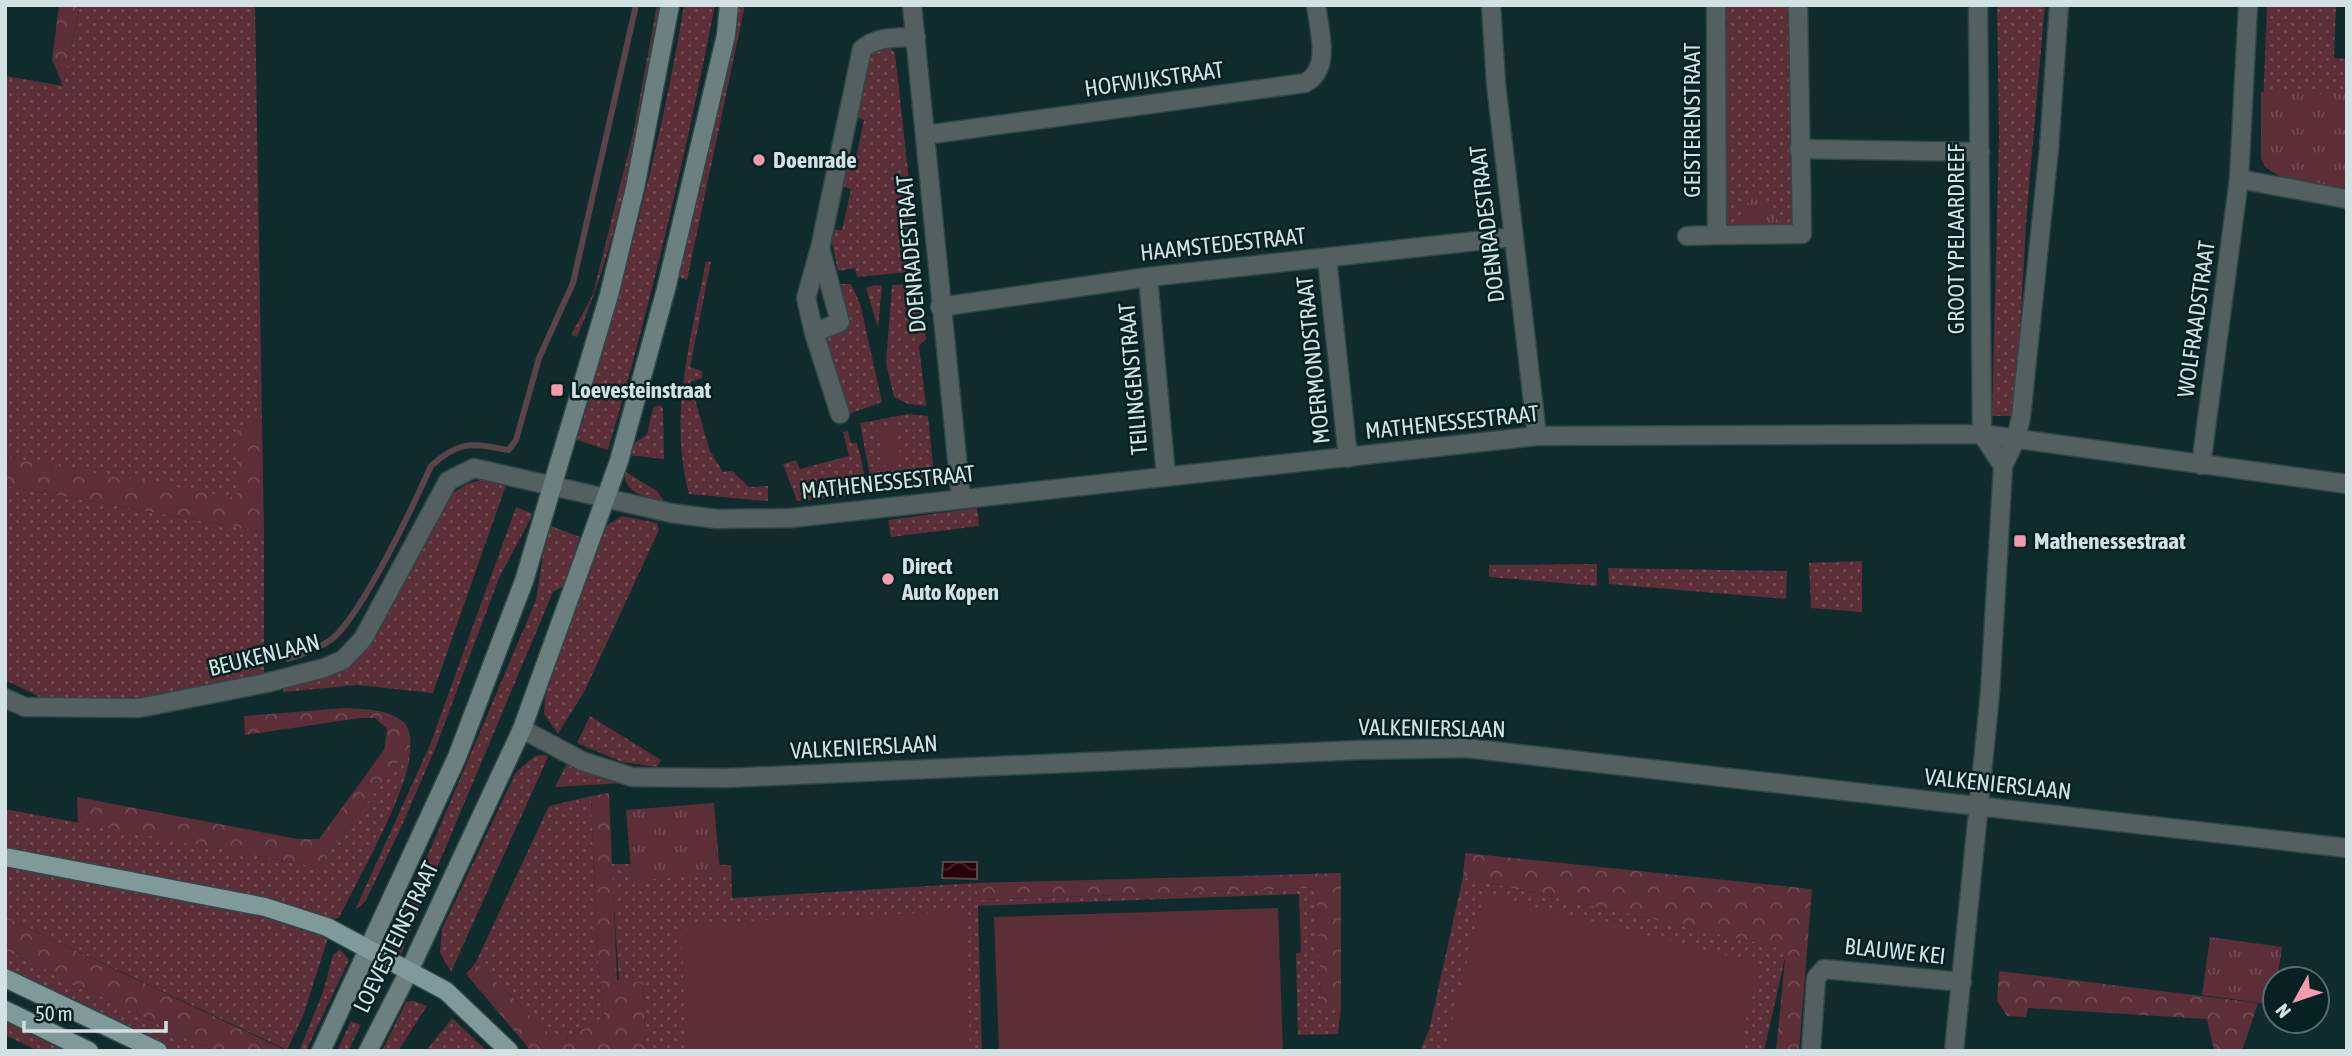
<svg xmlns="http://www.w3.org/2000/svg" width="2352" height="1056" viewBox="0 0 2352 1056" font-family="'Asap Condensed',sans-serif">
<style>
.grass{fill:url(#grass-dots)}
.forest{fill:url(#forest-crowns)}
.park{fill:url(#park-tufts)}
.pitch{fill:#5b2e38}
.water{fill:url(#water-waves);stroke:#5a444a;stroke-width:2}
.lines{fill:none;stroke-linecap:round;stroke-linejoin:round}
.stream{stroke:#5a444a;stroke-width:6}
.street-casing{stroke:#2e4848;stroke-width:21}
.secondary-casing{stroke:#2e4848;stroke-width:21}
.primary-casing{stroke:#2e4848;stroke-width:21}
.street{stroke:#546060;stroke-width:18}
.secondary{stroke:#6d8080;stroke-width:18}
.primary{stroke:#809999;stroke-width:18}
.poi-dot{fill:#f39aab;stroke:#052121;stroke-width:2.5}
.labels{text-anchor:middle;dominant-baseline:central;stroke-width:5;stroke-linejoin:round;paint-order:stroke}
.street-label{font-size:23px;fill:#d2e1e1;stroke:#052121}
.poi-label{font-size:23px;font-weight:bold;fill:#d2e1e1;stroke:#052121;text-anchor:start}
</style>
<defs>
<pattern id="grass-dots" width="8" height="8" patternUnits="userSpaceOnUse" patternTransform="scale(1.75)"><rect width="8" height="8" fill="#5b2e38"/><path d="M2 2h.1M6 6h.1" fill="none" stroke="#724c54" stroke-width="1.8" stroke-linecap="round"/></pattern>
<pattern id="forest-crowns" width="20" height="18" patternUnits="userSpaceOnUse" patternTransform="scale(1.75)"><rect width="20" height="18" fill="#5b2e38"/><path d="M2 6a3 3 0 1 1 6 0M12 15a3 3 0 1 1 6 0" fill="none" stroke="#724c54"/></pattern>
<pattern id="park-tufts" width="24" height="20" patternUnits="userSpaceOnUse" patternTransform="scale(1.75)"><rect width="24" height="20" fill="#5b2e38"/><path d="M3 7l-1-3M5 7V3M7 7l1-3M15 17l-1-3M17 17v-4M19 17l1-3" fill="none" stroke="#724c54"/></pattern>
<pattern id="water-waves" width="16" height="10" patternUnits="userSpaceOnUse" patternTransform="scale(1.75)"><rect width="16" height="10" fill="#270009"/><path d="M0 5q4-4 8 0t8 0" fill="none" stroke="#45252d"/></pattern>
</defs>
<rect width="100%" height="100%" fill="#0f2b2b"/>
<path class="grass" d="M 80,5 L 255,5 L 262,420 L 237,427 L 237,494 L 233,498 L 5,457 L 5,76 L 63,86 Z
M 657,5 L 661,5 C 642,111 620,239 577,337 L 571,335 L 593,294 L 633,134 Z
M 684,5 L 715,5 C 686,155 651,303 608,450 L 577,440 C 619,297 660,153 684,5 Z
M 735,5 L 745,5 L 687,280 L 678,277 Z
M 1723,5 L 1792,5 L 1796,228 L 1725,228 Z
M 1997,5 L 2045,5 L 2027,210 L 2015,416 L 1992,416 L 1999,137 Z
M 2267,5 L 2336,5 L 2334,58 L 2347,59 L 2347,192 L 2278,182 L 2278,175 L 2265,167 L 2261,156 Z
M 889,46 L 895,53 L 919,271 L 857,277 L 855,268 L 838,271 L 829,229 L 842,230 L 851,189 L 839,185 L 843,158 L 855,162 L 864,120 L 852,115 L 865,53 Z
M 706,261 L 711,262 L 690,367 L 702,371 L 702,378 L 690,382 L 710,451 L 723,472 L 732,471 L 749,487 L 768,486 L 768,501 L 689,494 C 668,416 691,339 706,261 Z
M 841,284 L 851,284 L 860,303 L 882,402 L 849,414 L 845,398 L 839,400 L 819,337 L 846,310 Z
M 921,284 L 926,339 L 919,346 L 926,406 L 908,404 L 894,397 L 886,363 L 892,285 Z
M 874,285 L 882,286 L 878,328 L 866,288 Z
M 660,405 L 663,408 L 664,459 L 628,455 L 629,447 L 647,434 L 653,408 Z
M 909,414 L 928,416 L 933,465 L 939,474 L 931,487 L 876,492 L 871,482 L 860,423 Z
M 848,431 L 851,443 L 857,443 C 862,460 866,477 863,494 L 797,501 L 783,464 L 796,460 L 800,469 L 849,456 L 843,432 Z
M 624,471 L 657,491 L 664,501 C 646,497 624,494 624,471 Z
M 481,480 L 506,485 L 433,693 L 357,685 L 284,692 L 283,687 L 324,677 L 347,663 L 448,496 L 467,484 Z
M 5,486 L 264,532 L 264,683 L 141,705 L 44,699 L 5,680 Z
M 516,507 L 533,514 L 499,578 L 435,749 L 399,832 L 365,902 L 355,910 L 430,745 Z
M 977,508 L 979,526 L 891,537 L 888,520 Z
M 622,516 L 657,523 L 659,530 L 585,690 L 558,734 L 544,714 L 545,697 L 604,527 Z
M 551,526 L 580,537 L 565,585 L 553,592 L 400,956 L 387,951 L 536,600 L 547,529 Z
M 1862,561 L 1862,612 L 1811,608 L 1809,563 Z
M 1597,564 L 1597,586 L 1489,577 L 1489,565 Z
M 1608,568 L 1787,571 L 1786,599 L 1609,584 Z
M 590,716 L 661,760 L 657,767 L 622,762 L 577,743 Z
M 410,746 C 414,782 357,881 339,918 L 329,919 C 223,884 114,873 5,850 L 5,809 L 318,867 Z
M 546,755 L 548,757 L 451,972 L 440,953 L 442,929 L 516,772 L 535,756 Z
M 566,765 L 624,783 L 555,787 Z
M 591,796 L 597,952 L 604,1017 L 558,1042 L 476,962 L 549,806 Z
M 611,864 L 731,865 L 732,898 L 977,883 L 978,900 L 1316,888 L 1321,1005 L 1341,1006 L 1338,1034 L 1298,1035 L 1296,953 L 1301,952 L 1299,894 L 978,906 L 982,1051 L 646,1051 L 643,982 L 619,981 Z
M 5,866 L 263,915 L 328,938 L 303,1016 L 287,1050 L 5,917 Z
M 1463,877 L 1787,949 L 1764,1051 L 1420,1051 L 1429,1030 Z
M 340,949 L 349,960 L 306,1051 L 299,1051 L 323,992 L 333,955 Z
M 5,950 L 214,1051 L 173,1051 L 5,970 Z
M 414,1001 L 427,1006 L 398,1051 L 382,1051 L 406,1002 Z
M 452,1018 L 487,1051 L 426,1051 Z
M 5,1020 L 69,1051 L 38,1051 L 5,1035 Z
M 351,1021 L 361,1025 L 348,1051 L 337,1051 Z"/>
<path class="forest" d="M 59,5 L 80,5 L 63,86 L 52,60 Z
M 262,420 L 264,532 L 5,486 L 5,457 L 233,497 L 237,494 L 237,427 Z
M 345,708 C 370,709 416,710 410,746 L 318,867 L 78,823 L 77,797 L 298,839 L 319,839 L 384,750 L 387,729 L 375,718 L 360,718 L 245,735 L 244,716 Z
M 609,793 L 617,980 L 643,982 L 646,1051 L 531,1051 L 466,974 L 476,962 L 558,1042 L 604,1017 L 597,952 L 591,796 Z
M 1465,853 L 1812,889 L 1799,1051 L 1776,1051 L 1786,949 L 1463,877 Z
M 1341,873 L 1341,1006 L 1321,1006 L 1316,888 L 978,900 L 977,883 Z
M 5,917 L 287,1051 L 214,1051 L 5,950 Z
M 1999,971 L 2258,1003 L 2242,1051 L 2214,1051 L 2207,1019 L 2028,1008 L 2026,1017 L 2007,1016 L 1997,1001 Z"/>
<path class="park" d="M 2261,92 L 2347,95 L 2347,192 L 2278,182 L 2278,175 L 2265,167 L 2261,158 Z
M 1757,194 C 1771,201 1775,208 1778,223 L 1741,223 L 1742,209 Z
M 714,803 L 720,874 L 632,881 L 626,810 Z
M 2210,937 L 2282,947 L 2274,1005 L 2202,995 Z"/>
<path class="pitch" d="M 895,427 L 902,464 L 885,467 L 877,429 Z
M 1484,894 L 1761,964 L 1738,1051 L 1444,1051 Z
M 1278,908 L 1283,1051 L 999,1051 L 994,917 Z
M 965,911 L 970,1051 L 686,1051 L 681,924 Z"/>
<path class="water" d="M 943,862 L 977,862 L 977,879 L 942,878 Z"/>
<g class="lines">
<path class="stream" d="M 288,659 C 304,654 318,649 332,639 C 363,613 413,506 431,466 C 461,439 472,444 509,450 L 516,440 L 539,358 L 573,283 L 636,5"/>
<g class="street-casing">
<path id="street" d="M 912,5 L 961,499
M 1491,5 L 1496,84 L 1537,436
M 1716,5 L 1717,235 L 1802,234 L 1798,5
M 1978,5 L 1982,434 L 2003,466
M 2248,5 L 2239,179 L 2347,199
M 925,135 L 1305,83 C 1332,69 1319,30 1316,5
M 1799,149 L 1980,152
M 1687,236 L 1717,235
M 820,248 L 806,298 L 814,333 L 840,322 L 820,248 L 862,49 C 877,36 897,38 916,37
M 1327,258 L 1348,458
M 1148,277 L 1166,477
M 940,307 L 1148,277 L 1513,237
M 814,333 L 840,414
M 2201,465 L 2239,179
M 5,698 L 25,707 L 139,708 L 266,683 L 324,668 L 343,660 L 363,639 L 448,481 L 474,468 L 671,513 L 717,519 L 791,518 L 1537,436 L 1982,434 L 2347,484
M 522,729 L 582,761 L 632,777 L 726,778 L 1360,750 L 1466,748 L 2347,848
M 1811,1051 L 1816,978 L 1824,969 L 1962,982
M 1954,1051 L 1990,693 L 2003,466 L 2016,439 L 2021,417 L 2049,149 L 2059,5"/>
</g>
<g class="secondary-casing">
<path id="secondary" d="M 321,1051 L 457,757 L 524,581 L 609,295 L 635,188 L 670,5
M 368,1051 L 409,971 L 522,729 L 619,461 L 666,289 L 726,35 L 729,5"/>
</g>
<g class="primary-casing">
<path id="primary" d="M 5,857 L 265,907 L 327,927 L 446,991 L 509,1051
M 5,978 L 158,1051
M 5,1010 L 89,1051"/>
</g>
<use href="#street" class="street"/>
<use href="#secondary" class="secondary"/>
<use href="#primary" class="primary"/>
</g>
<g class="poi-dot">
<circle cx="759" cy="160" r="7"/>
<rect x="550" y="383" width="14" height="14" rx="3.5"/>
<rect x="2013" y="534" width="14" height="14" rx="3.5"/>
<circle cx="888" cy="579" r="7"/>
</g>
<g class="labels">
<g class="street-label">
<text transform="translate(1154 79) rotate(-8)">HOFWIJKSTRAAT</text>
<text transform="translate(1692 120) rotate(-90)">GEISTERENSTRAAT</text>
<text transform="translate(1487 224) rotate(-97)">DOENRADESTRAAT</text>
<text transform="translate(1956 239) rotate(-90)">GROOT YPELAARDREEF</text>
<text transform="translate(1223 244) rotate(-6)">HAAMSTEDESTRAAT</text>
<text transform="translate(911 254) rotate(-95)">DOENRADESTRAAT</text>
<text transform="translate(2196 319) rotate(-82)">WOLFRAADSTRAAT</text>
<text transform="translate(1313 360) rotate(-96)">MOERMONDSTRAAT</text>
<text transform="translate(1133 379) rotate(-95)">TEILINGENSTRAAT</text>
<text transform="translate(1452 422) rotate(-6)">MATHENESSESTRAAT</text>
<text transform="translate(888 482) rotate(-6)">MATHENESSESTRAAT</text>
<text transform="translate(264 655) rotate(-14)">BEUKENLAAN</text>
<text transform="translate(1432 728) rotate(1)">VALKENIERSLAAN</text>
<text transform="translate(864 747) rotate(-3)">VALKENIERSLAAN</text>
<text transform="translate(1998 784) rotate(6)">VALKENIERSLAAN</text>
<text transform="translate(396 937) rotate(-64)">LOEVESTEINSTRAAT</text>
<text transform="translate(1895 951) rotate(6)">BLAUWE KEI</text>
</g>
<g class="poi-label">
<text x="773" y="160">Doenrade</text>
<text x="571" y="390">Loevesteinstraat</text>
<text x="2034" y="541">Mathenessestraat</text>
<text x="902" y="566">Direct<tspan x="902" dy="26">Auto Kopen</tspan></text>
</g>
</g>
<rect width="2352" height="1056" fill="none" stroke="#d2e1e1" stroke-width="14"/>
<g transform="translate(2296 1000) rotate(230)"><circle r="33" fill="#052121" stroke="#576e6e" stroke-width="2"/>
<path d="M0-5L12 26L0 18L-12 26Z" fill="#f39aab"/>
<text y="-10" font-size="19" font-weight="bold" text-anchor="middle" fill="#d2e1e1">N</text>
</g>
<path d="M24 1021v10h142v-10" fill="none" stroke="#d2e1e1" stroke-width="3.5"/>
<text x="35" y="1021" font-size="21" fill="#d2e1e1" stroke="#052121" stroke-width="5" paint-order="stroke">50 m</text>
</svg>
